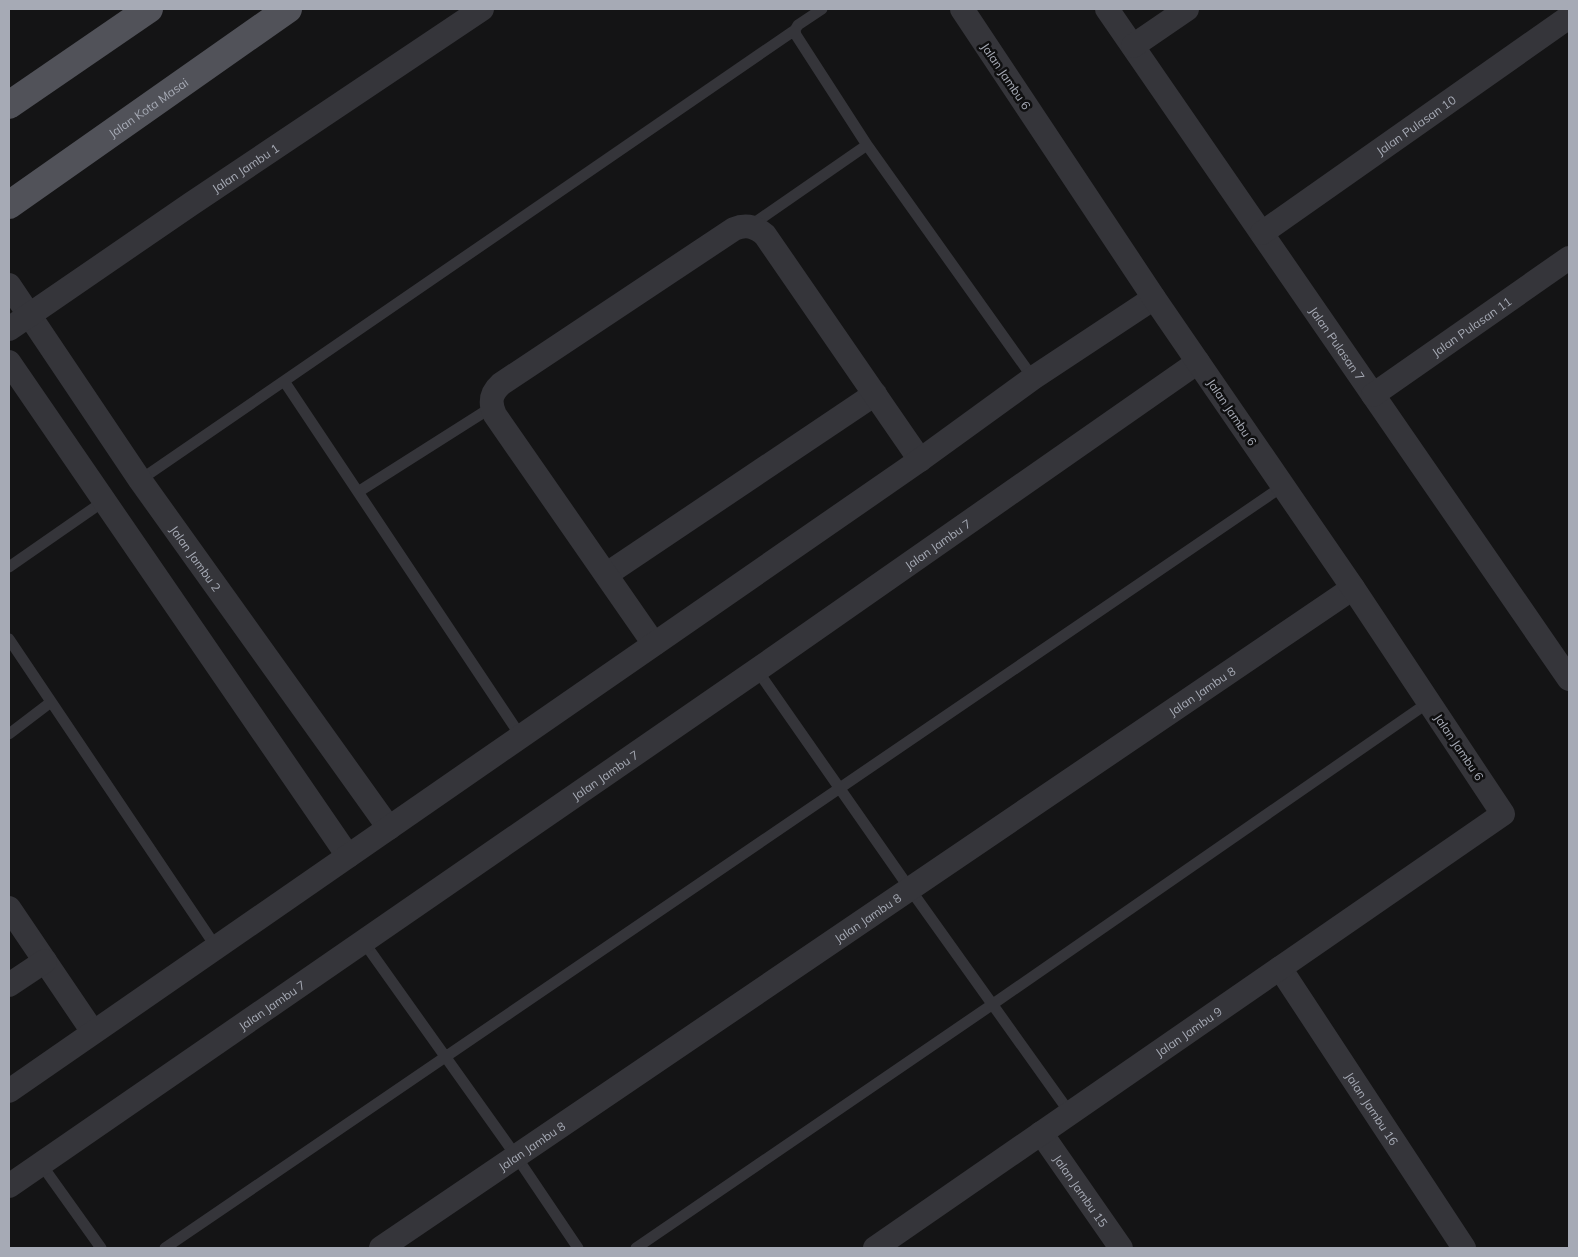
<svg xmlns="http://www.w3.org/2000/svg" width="1578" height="1257" viewBox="0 0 1578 1257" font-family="Mulish,sans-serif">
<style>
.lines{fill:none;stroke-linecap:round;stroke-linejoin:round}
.lane{stroke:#35353a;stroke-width:11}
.street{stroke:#35353a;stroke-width:24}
.primary{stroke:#515259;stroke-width:28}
.labels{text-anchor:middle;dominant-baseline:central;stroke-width:5;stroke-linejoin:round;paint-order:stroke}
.street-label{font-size:12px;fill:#a6aab5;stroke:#0f0f10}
</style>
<rect width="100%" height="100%" fill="#141415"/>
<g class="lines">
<path class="lane" d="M 822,9 L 798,25 L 795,30 L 796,35 L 867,145 L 1033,378
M 750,226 L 867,145
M 284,381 L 520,735
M 140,480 L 795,30
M 358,492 L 492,407
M 9,567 L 104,501
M 9,639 L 216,947
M 757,670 L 910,889 L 1070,1113
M 9,734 L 51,702
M 363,941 L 516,1156 L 578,1248
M 41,1164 L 101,1248
M 165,1248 L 1283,486
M 636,1248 L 993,1004 L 1429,702"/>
<g class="street">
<path id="s1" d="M 1107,9 L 1569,679"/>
<path d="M 1133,46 L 1187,9"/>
<path id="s2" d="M 1262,233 L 1569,17"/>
<path id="s3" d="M 9,285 L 140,480 L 389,828"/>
<path id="s4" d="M 9,329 L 191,204 L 482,9"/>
<path d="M 9,362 L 348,856"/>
<path id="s5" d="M 1373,395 L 1569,258"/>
<path d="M 607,574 L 875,394"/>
<path d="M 654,644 L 495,415 C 489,402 491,393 501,384 L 734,229 C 746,224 755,226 765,235 L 920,460"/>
<path d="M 9,908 L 93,1032"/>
<path id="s6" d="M 1280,968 L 1464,1248"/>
<path d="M 9,985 L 45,961"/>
<path d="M 9,1091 L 920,460 L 1033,378 L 1154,298"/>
<path id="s7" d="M 1041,1133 L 1121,1248"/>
<path id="s8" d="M 9,1186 L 757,670 L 1198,362"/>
<path id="s9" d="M 381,1248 L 1353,588"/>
<path id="s10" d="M 875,1248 L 1503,814 L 1353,588 L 1154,298 L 962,9"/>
</g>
<g class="primary">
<path d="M 9,105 L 149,9"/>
<path id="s11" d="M 9,205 L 288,9"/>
</g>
</g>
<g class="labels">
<g class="street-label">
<text transform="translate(1006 76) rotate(56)">Jalan Jambu 6</text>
<text stroke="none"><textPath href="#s11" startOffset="170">Jalan Kota Masai</textPath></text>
<text stroke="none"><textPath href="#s2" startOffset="188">Jalan Pulasan 10</textPath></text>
<text stroke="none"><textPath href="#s4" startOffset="286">Jalan Jambu 1</textPath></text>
<text stroke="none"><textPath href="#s5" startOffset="120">Jalan Pulasan 11</textPath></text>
<text stroke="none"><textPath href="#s1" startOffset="406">Jalan Pulasan 7</textPath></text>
<text transform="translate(1232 412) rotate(56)">Jalan Jambu 6</text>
<text stroke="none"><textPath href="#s8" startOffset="1129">Jalan Jambu 7</textPath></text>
<text stroke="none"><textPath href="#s3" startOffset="331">Jalan Jambu 2</textPath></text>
<text stroke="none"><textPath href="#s9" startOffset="992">Jalan Jambu 8</textPath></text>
<text transform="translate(1459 747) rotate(56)">Jalan Jambu 6</text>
<text stroke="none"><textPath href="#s8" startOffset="724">Jalan Jambu 7</textPath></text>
<text stroke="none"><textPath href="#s9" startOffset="588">Jalan Jambu 8</textPath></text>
<text stroke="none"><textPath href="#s8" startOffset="319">Jalan Jambu 7</textPath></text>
<text stroke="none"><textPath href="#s10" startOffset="381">Jalan Jambu 9</textPath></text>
<text stroke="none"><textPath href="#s6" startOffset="168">Jalan Jambu 16</textPath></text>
<text stroke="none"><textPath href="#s9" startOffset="182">Jalan Jambu 8</textPath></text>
<text stroke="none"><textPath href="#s7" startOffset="70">Jalan Jambu 15</textPath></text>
</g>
</g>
<rect width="1578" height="1257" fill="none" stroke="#a6aab5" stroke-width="20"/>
</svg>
